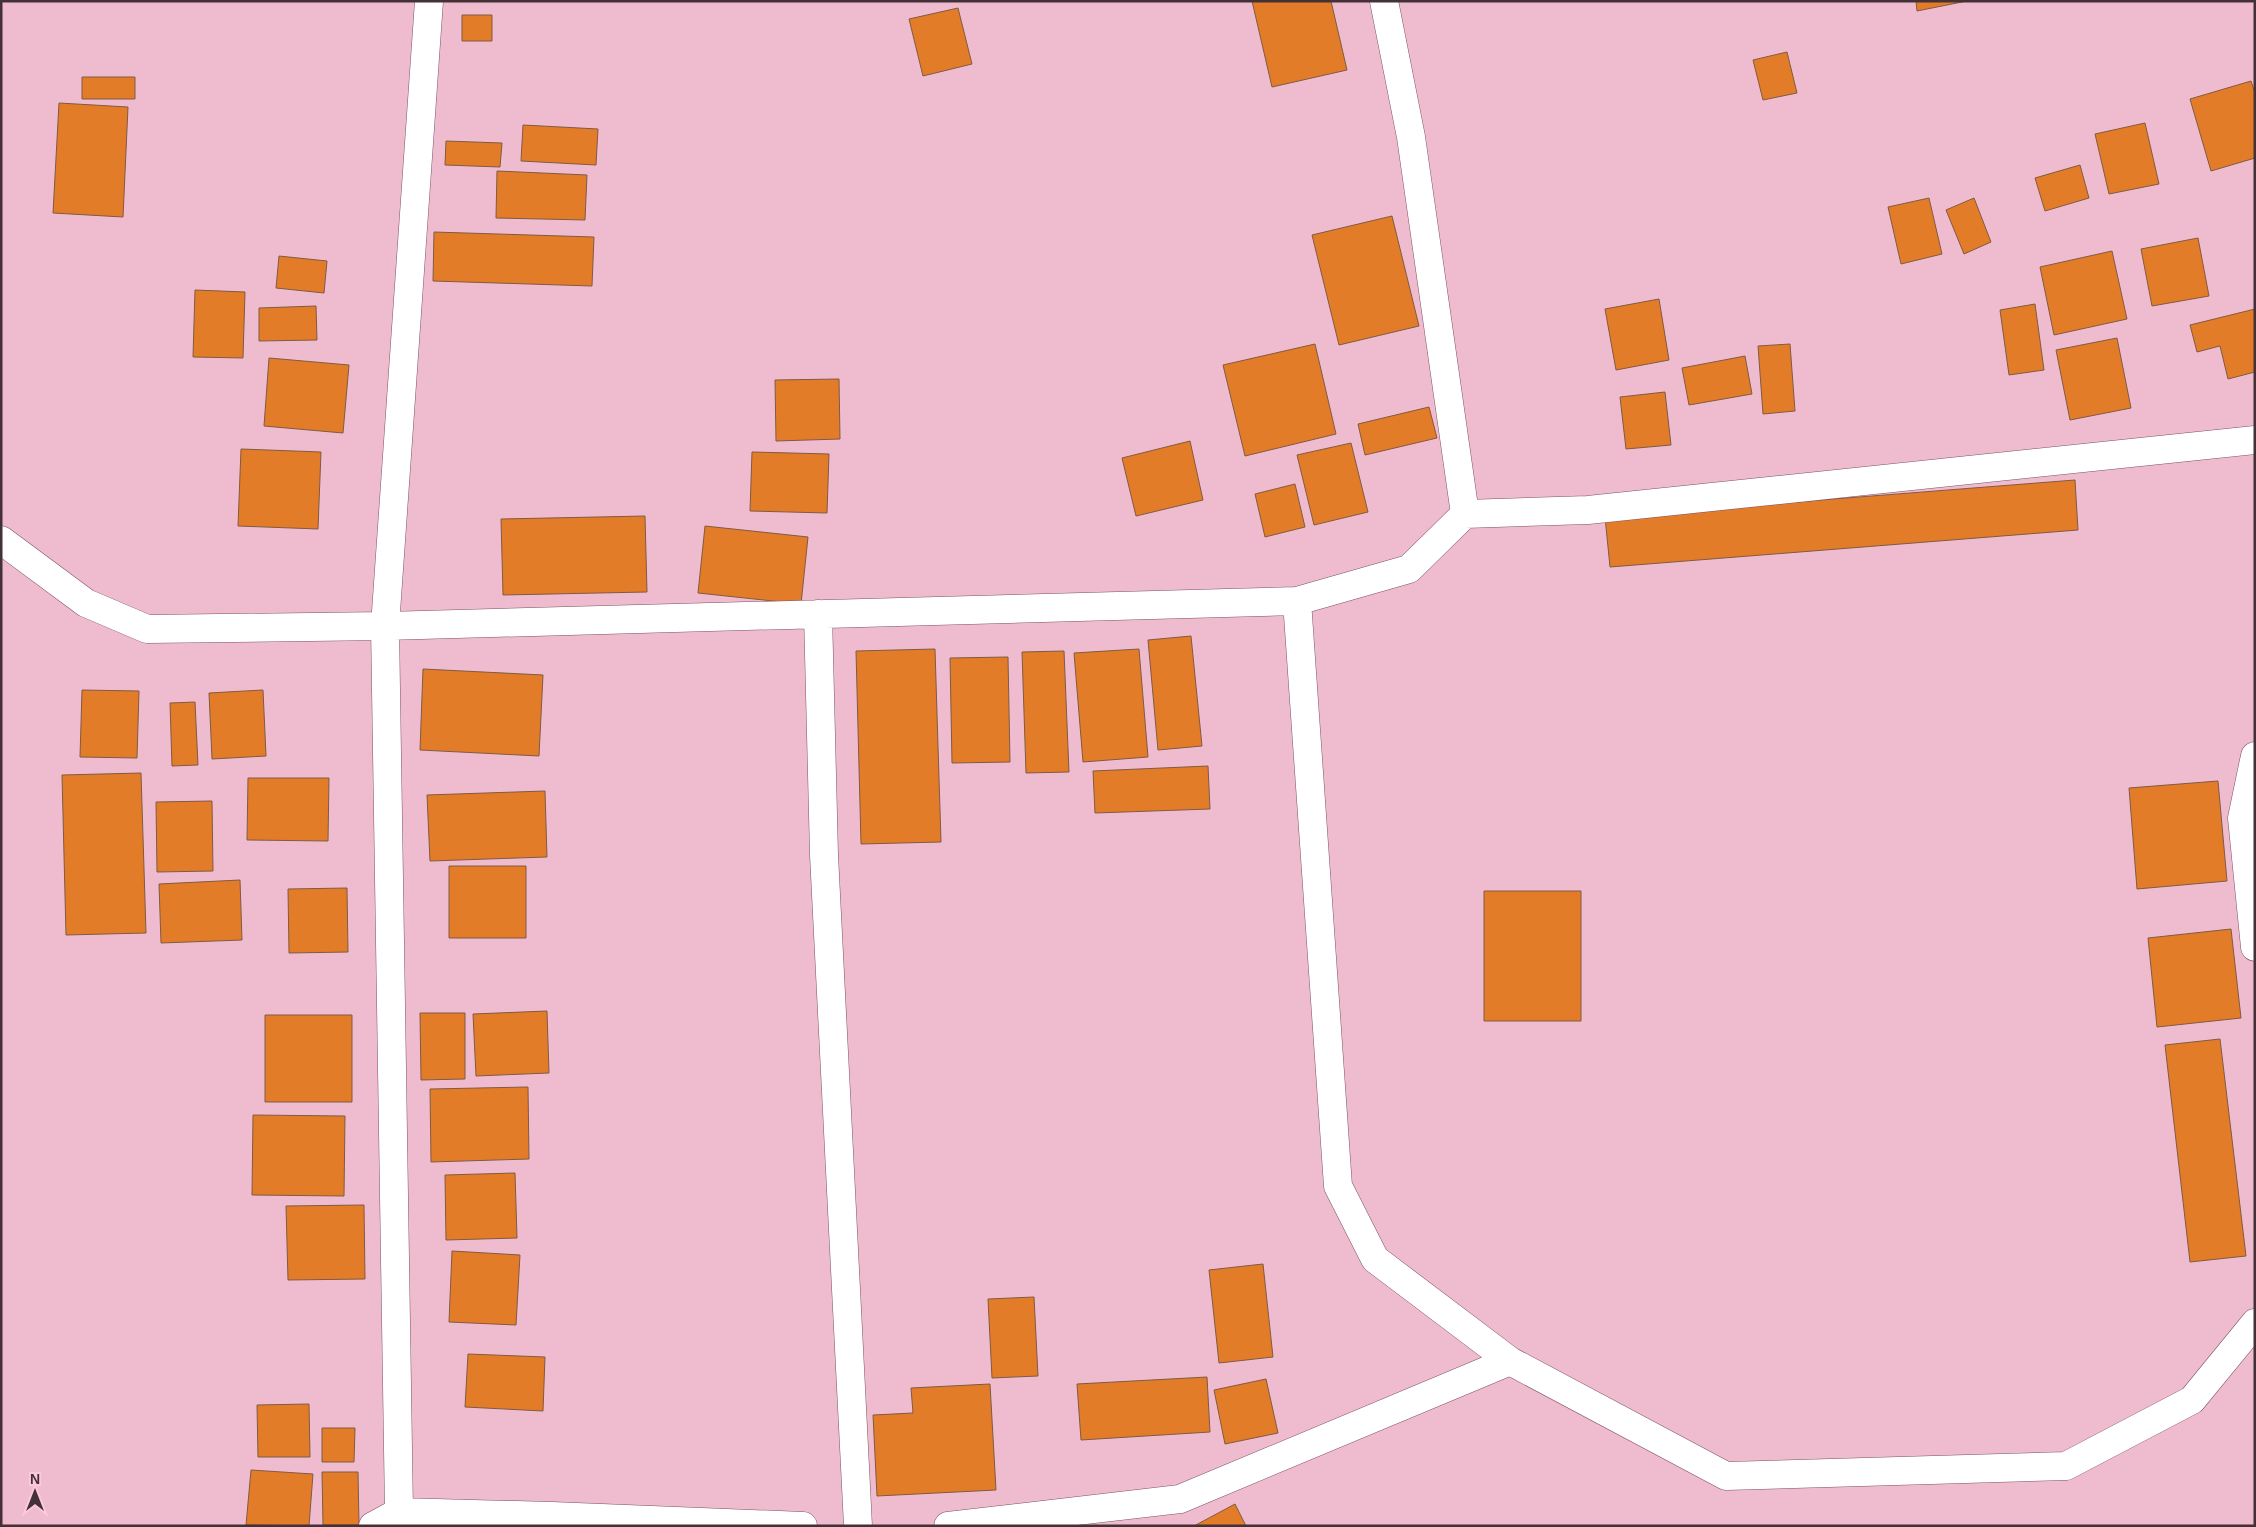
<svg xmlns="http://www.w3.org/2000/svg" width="2256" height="1527" viewBox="0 0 2256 1527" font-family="Helvetica,sans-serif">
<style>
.building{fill:#e37c29;stroke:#805a41}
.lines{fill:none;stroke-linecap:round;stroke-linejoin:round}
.minor-casing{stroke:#7d5163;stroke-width:29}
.minor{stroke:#fff;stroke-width:28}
</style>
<rect width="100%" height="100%" fill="#efbccf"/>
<path class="building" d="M 1252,1 L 1331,1 L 1347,70 L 1272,87 Z
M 1916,1 L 1967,1 L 1917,11 Z
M 958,8 L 972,64 L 923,76 L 909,19 Z
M 462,15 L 492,15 L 492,41 L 462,41 Z
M 1787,52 L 1797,93 L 1763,100 L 1753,60 Z
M 82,77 L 135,77 L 135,99 L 82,99 Z
M 2251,81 L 2255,93 L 2255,158 L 2211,171 L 2190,99 Z
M 59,103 L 128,107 L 123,217 L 53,213 Z
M 2145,123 L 2159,184 L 2109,194 L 2095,134 Z
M 523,125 L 598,129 L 596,165 L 521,161 Z
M 446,141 L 502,143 L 500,167 L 445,165 Z
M 2080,165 L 2089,198 L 2045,211 L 2035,178 Z
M 497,171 L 587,175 L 585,220 L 496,218 Z
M 1929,198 L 1942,254 L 1901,264 L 1888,207 Z
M 1974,198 L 1991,242 L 1964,254 L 1946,210 Z
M 1392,216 L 1419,326 L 1339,345 L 1312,235 Z
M 434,232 L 594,237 L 592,286 L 433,281 Z
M 2198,238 L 2209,296 L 2152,306 L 2141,249 Z
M 2112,251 L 2127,319 L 2054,335 L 2040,267 Z
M 279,256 L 327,261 L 324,293 L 276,288 Z
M 195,290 L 245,292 L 243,358 L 193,357 Z
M 1659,299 L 1669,360 L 1616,370 L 1605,309 Z
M 2035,304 L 2044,370 L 2009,375 L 2000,310 Z
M 316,306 L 317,340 L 259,341 L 259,308 Z
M 2255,309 L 2255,372 L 2228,379 L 2220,346 L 2197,352 L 2190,325 Z
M 2117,338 L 2131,408 L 2070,420 L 2056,350 Z
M 1315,344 L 1336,434 L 1245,456 L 1223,365 Z
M 1790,344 L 1795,411 L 1763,414 L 1758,346 Z
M 1745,356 L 1752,394 L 1689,405 L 1682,368 Z
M 269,358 L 349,365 L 343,433 L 264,426 Z
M 839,379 L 840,439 L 776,441 L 775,380 Z
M 1665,392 L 1671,445 L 1626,449 L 1620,397 Z
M 1429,407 L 1437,438 L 1365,455 L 1358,424 Z
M 1190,441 L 1203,500 L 1136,516 L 1122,458 Z
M 1351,443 L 1368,512 L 1314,525 L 1297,455 Z
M 241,449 L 321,452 L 318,529 L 238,526 Z
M 752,452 L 829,454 L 827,513 L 750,511 Z
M 2075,480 L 2078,530 L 1610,567 L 1605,517 Z
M 1295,484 L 1305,527 L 1265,537 L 1255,494 Z
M 645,516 L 647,592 L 503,595 L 501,519 Z
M 705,526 L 808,537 L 801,604 L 698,593 Z
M 1191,636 L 1202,746 L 1158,750 L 1148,640 Z
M 935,649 L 941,842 L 861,844 L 856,651 Z
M 1139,649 L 1148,757 L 1083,762 L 1074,653 Z
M 1064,651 L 1069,772 L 1026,773 L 1022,652 Z
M 1008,657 L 1010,762 L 952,763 L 950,658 Z
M 423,669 L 543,675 L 539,756 L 420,750 Z
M 82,690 L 139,691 L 137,758 L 80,757 Z
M 263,690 L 266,756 L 212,759 L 209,693 Z
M 195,702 L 198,765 L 172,766 L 170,703 Z
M 1208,766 L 1210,809 L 1095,813 L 1093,771 Z
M 141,773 L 146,933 L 66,935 L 62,775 Z
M 248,778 L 329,778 L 328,841 L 247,840 Z
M 2218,781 L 2227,881 L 2137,889 L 2129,788 Z
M 545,791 L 547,857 L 430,861 L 427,795 Z
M 212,801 L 213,871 L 157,872 L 156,802 Z
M 449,866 L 526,866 L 526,938 L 449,938 Z
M 240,880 L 242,940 L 161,943 L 159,884 Z
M 347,888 L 348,952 L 289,953 L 288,889 Z
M 1484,891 L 1581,891 L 1581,1021 L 1484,1021 Z
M 2231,929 L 2241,1018 L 2157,1027 L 2148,938 Z
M 547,1011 L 549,1073 L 476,1076 L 473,1014 Z
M 420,1013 L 465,1013 L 465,1079 L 421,1080 Z
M 265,1015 L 352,1015 L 352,1102 L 265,1102 Z
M 2220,1039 L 2246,1256 L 2190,1262 L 2165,1045 Z
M 528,1087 L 529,1159 L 431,1162 L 430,1089 Z
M 253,1115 L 345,1116 L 344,1196 L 252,1195 Z
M 515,1173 L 517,1238 L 446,1240 L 445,1175 Z
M 364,1205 L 365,1279 L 288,1280 L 286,1206 Z
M 452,1251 L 520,1255 L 516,1325 L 449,1322 Z
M 1263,1264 L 1273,1357 L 1219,1363 L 1209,1270 Z
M 1034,1297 L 1038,1376 L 992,1378 L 988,1299 Z
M 468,1354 L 545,1357 L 543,1411 L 465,1407 Z
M 1207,1377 L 1210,1432 L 1081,1440 L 1077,1384 Z
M 1266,1379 L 1278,1433 L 1225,1444 L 1214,1390 Z
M 990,1384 L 996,1490 L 877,1496 L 873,1415 L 913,1413 L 911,1388 Z
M 309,1404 L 310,1457 L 258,1457 L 257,1405 Z
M 322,1428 L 355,1428 L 354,1462 L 322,1462 Z
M 251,1470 L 313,1474 L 309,1526 L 246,1525 Z
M 322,1472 L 358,1472 L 359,1525 L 323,1525 Z
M 1235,1504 L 1246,1526 L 1194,1526 Z"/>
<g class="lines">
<g class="minor-casing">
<path id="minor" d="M 429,1 L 385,626 L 1297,601 L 1409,569 L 1465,514 L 1588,510 L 2255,440
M 1384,1 L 1411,137 L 1465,514
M 1,540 L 86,603 L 147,629 L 385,626 L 399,1512 L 410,1526
M 1297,601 L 1338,1186 L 1375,1259 L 1510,1361 L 1726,1476 L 2066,1466 L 2192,1400 L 2255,1323
M 818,614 L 824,855 L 858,1526
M 2255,756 L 2242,818 L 2255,947
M 373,1526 L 399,1512 L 552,1516 L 803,1526
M 948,1526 L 1180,1499 L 1510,1361"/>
</g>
<use href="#minor" class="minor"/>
</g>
<rect width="2256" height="1527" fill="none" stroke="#443037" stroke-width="5"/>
<g transform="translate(35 1492)" stroke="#fcc9dc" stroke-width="4" paint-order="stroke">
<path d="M0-4L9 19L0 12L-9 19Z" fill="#443037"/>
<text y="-8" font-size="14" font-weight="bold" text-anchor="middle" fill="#443037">N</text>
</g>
</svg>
